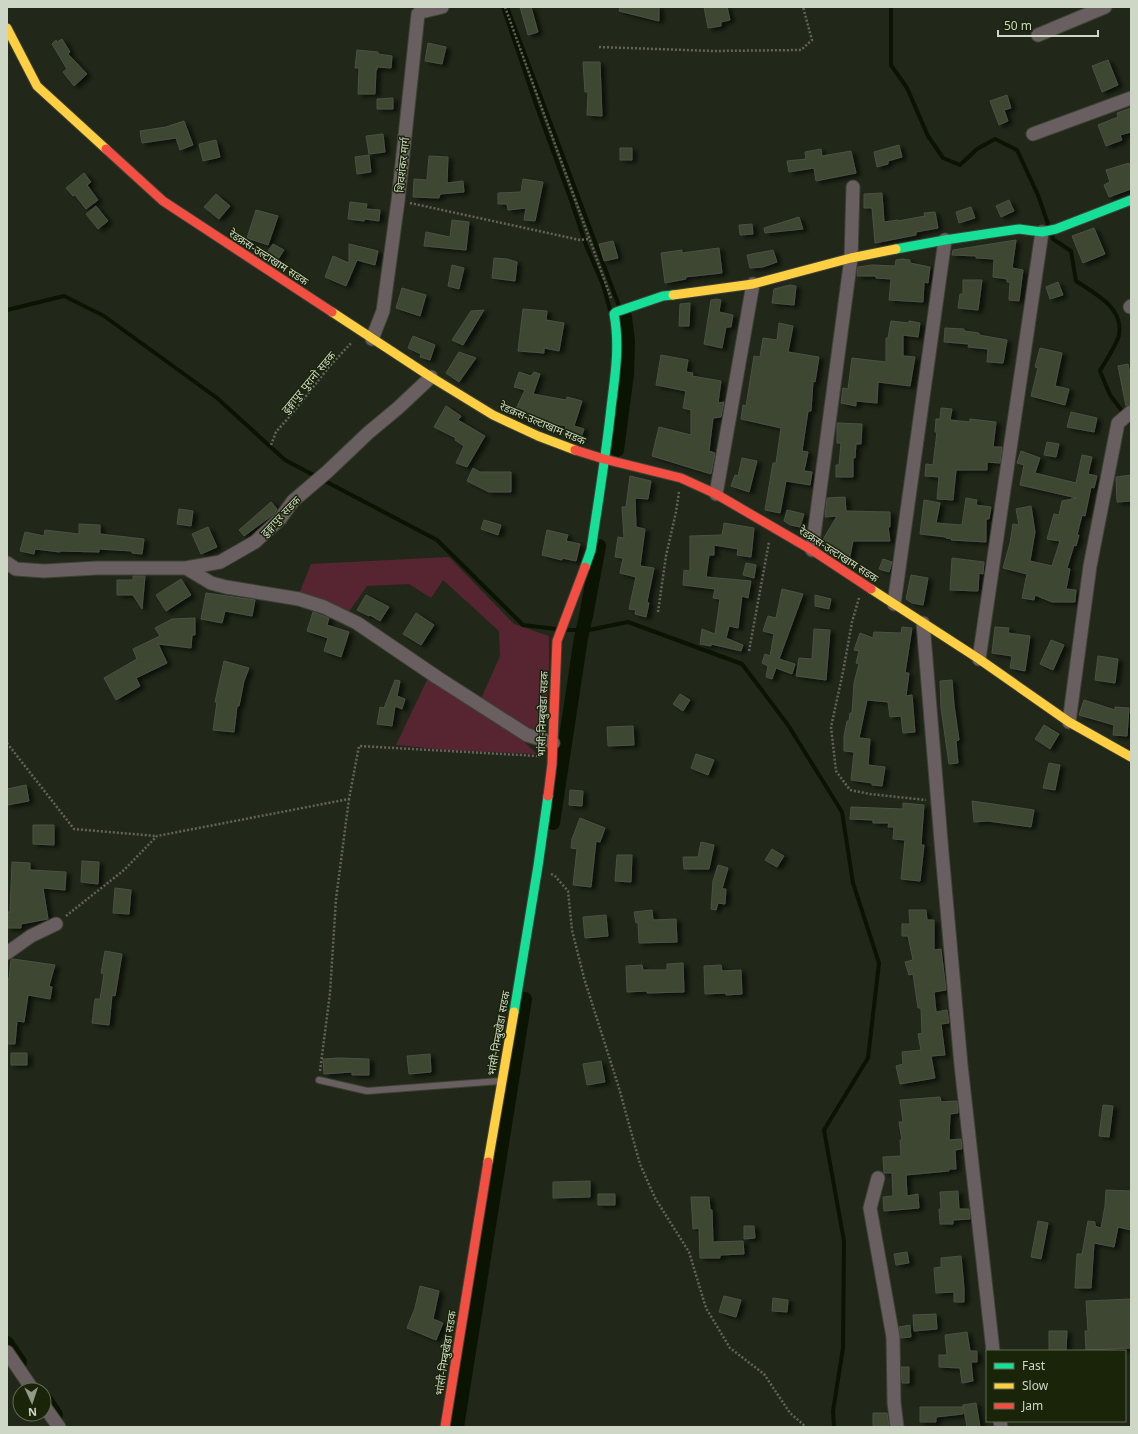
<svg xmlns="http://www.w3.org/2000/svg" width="1138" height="1434" viewBox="0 0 1138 1434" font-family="'Noto Sans','Noto Sans Devanagari',sans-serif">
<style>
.green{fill:#572532}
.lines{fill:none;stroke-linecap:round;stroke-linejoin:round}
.stream{stroke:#0b1402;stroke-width:4}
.canal{stroke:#0b1402;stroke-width:14}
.building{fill:#3e4633;stroke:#4b5144;filter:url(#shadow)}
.lane-casing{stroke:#3d4236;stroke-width:8}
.street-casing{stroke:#3d4236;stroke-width:15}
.fast-casing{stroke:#3d4236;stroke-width:11}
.slow-casing{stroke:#3d4236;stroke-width:11}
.jam-casing{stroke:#3d4236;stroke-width:11}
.path{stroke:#66625e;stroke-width:2.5;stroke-dasharray:2 2;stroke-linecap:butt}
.lane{stroke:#695f60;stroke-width:6}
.street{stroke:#695f60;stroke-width:13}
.fast{stroke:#16e098;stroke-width:9}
.slow{stroke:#ffcf43;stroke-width:9}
.jam{stroke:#f24e42;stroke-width:9}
.labels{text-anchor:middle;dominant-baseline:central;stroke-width:3;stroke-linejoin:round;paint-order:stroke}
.street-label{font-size:11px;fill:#ced6c6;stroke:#192409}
</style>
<defs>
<filter id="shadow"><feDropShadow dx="4.5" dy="2.5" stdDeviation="2" flood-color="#0009"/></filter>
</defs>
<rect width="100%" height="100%" fill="#212819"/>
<path class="green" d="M 449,557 L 514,624 L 549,636 L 549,668 L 544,738 L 480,701 L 500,656 L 499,631 L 443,580 L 431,598 L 409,584 L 367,586 L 348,613 L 299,594 L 311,564 Z
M 428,678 L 511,729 L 537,754 L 447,750 L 396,745 Z"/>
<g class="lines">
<path class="stream" d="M 503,7 L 537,107 L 571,200 L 586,245 L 603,285 L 610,310
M 507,7 L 619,306
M 891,7 L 891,65 L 907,88 L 928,136 L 943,158 L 960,165 L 977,149 L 995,139 L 1017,150 L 1038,195 L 1049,227
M 1052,235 L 1053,239 L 1071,251 L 1076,281 C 1096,294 1124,308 1119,335 C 1117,344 1105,362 1100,371 L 1110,395 L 1131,423
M 7,310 L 64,296 L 104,316 L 217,398 L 285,460 L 437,540 L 523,625 L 556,629
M 565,630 L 589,630 L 628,622 L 742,664 L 788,725 L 842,812 L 853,883 L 879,963 L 868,1058 L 824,1130 L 844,1241 L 843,1348 L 833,1411 L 834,1427"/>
<path class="canal" d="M 617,450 L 627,374 L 628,341 L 625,317
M 553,823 L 581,638 L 586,616 L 599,546
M 7,1343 L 20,1362
M 44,1397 L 56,1415
M 457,1427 L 525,999"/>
</g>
<path class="building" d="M 520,7 L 531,7 L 538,32 L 528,35 Z
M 620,7 L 659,7 L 659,21 L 619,11 Z
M 704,7 L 727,7 L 730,20 L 721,22 L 721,26 L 708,28 Z
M 62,39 L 70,52 L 68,54 L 87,74 L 74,86 L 63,72 L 67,69 L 52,44 L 56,40 L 57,42 Z
M 428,43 L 446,47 L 442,64 L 425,61 Z
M 357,50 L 378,52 L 378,54 L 392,56 L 391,68 L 377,67 L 377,70 L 376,70 L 375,94 L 358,94 L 359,68 L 355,68 Z
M 1108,60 L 1118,85 L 1102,92 L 1092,66 Z
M 583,62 L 600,62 L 602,116 L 587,115 L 588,92 L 585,92 Z
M 1007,95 L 1011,108 L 1004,110 L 1008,121 L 999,125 L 990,101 Z
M 393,98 L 393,109 L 377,109 L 377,99 Z
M 1131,108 L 1131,132 L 1120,135 L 1122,140 L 1106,146 L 1098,125 L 1118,117 L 1117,113 Z
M 184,121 L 193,145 L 180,150 L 176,138 L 142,143 L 140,131 L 166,127 Z
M 383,134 L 385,152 L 369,154 L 366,136 Z
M 216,140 L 220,157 L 203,161 L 199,144 Z
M 899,145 L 902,157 L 888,161 L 888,164 L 877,167 L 874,152 Z
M 620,148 L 632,148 L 632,160 L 620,160 Z
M 821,149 L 822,156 L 851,151 L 856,173 L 816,181 L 814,168 L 789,172 L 787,161 L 806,159 L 805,152 Z
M 369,155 L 371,172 L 357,174 L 355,157 Z
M 429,156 L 448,157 L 447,183 L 463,181 L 464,192 L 440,194 L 439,198 L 413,197 L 414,179 L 427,180 Z
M 1129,163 L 1131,171 L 1131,189 L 1109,197 L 1104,185 L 1110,182 L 1106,170 Z
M 84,173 L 91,182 L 87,185 L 98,200 L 86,209 L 75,195 L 73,196 L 66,188 Z
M 523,179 L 543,182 L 535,221 L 524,220 L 526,208 L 508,210 L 507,204 L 498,204 L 498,193 L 521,192 Z
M 882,193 L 884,222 L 898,220 L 898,221 L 925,216 L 924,213 L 935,212 L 938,228 L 916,232 L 916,235 L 875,243 L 872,208 L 864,208 L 864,194 Z
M 216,194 L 230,206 L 219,219 L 204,207 Z
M 1009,200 L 1014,211 L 1001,217 L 996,206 Z
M 350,202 L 367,204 L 366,209 L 380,210 L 379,221 L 365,219 L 364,221 L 348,219 Z
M 96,206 L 108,221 L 98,229 L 86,214 Z
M 971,207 L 975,218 L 959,223 L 956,212 Z
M 256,210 L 278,216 L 268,245 L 247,238 Z
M 799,217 L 803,229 L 765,233 L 764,228 Z
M 452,220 L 469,222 L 466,250 L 424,246 L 426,232 L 450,237 Z
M 752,224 L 753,234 L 740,235 L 739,225 Z
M 1094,228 L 1105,254 L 1083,263 L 1072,236 Z
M 1016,240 L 1012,268 L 1023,270 L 1019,301 L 1009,300 L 1010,282 L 1007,282 L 1007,279 L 993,277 L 994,259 L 976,258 L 976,256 L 952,255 L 953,250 Z
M 613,241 L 618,258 L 604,261 L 599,244 Z
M 273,244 L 284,250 L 277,261 L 266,254 Z
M 349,244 L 378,251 L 375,265 L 357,260 L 346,286 L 325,277 L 333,256 L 349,263 Z
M 719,248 L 722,273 L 685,277 L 686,279 L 665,283 L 661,253 L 682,250 L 682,253 Z
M 773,250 L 777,262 L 763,267 L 750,268 L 747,255 Z
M 494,258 L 507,259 L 517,262 L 515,281 L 492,278 Z
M 902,259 L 910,260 L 910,263 L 930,267 L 928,283 L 924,282 L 923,302 L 889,300 L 891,279 L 876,278 L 876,276 L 857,276 L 858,267 L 872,265 L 895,266 L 896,260 Z
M 452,265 L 464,268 L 459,289 L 448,286 Z
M 963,280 L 982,280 L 978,310 L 958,308 L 960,294 L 963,294 Z
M 1058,282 L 1063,295 L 1050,299 L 1046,287 Z
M 790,285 L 796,286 L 794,305 L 772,303 L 774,289 Z
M 402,288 L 426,295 L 420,316 L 396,308 Z
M 717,299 L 721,300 L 719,312 L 733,315 L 731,327 L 726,327 L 722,348 L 704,344 L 711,300 Z
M 690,303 L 689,326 L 679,326 L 680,304 Z
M 523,309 L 547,311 L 546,320 L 564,323 L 559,351 L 544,348 L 544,353 L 518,351 Z
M 484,310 L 463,345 L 452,340 L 471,311 Z
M 891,321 L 909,323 L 909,321 L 920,323 L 918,337 L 903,335 L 903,356 L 915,357 L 910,386 L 878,382 L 877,403 L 856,401 L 856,406 L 841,403 L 843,388 L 848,389 L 852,358 L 886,362 L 886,338 L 888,338 Z
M 779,323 L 793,326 L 788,352 L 819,357 L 815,382 L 813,381 L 811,411 L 808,411 L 802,451 L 808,452 L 804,471 L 812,472 L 810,485 L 786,481 L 780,513 L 765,510 L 773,463 L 776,463 L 781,428 L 741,419 L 743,405 L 746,406 L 754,356 L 760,357 L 763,338 L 777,340 Z
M 945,328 L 964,329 L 964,331 L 979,333 L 979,335 L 1007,340 L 1003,363 L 987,362 L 988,349 L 968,347 L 969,344 L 944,342 Z
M 413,336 L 435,345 L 430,360 L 420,357 L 421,354 L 408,348 Z
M 1040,348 L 1062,353 L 1055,386 L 1069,389 L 1065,405 L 1031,396 L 1038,368 L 1035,367 Z
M 459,352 L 476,358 L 459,382 L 446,373 Z
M 661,355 L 688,360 L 686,372 L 693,373 L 692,376 L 721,381 L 718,403 L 724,402 L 721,417 L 713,418 L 709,451 L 715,453 L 711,474 L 652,456 L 659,427 L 691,435 L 691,410 L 683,408 L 686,391 L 656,385 Z
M 1128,364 L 1131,378 L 1131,404 L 1126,406 L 1118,366 Z
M 519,372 L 531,376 L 534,372 L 540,374 L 533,394 L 566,400 L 567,397 L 582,401 L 574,426 L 584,429 L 580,441 L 564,434 L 566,426 L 524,418 L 514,413 L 525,390 L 514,387 Z
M 446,406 L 461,416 L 458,420 L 485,436 L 467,467 L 456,463 L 464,446 L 455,440 L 456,438 L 434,427 Z
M 941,408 L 952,409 L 950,420 L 970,422 L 970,419 L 996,422 L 993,447 L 1002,447 L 1000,463 L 987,462 L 987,470 L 956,470 L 953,500 L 937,499 L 939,477 L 925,476 L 926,464 L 933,465 L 937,432 L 935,432 L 936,419 L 940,419 Z
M 1071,412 L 1097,418 L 1094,432 L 1067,427 Z
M 837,423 L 862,424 L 861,444 L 856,444 L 855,458 L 853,457 L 853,477 L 836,477 L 836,465 L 839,465 L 841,443 L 837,443 Z
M 1047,442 L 1059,444 L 1056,457 L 1044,455 Z
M 1021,451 L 1040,458 L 1035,473 L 1076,483 L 1082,455 L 1092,457 L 1088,474 L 1097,476 L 1094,488 L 1091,487 L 1085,516 L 1082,515 L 1077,535 L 1079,535 L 1076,546 L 1074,545 L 1067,568 L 1070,569 L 1066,589 L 1076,590 L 1075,602 L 1052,602 L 1035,595 L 1034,600 L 1022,598 L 1027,574 L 1003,568 L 1010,543 L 1013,524 L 1019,525 L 1016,509 L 1031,506 L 1035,532 L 1030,561 L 1052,566 L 1060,541 L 1047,539 L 1054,514 L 1059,515 L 1062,501 L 1077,498 L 1020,485 L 1024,465 L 1017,463 Z
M 742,458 L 757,461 L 749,492 L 731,486 L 735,475 L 738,476 Z
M 473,468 L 480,472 L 511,472 L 511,492 L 489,492 L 467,481 Z
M 1131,475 L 1131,501 L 1117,502 L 1116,477 Z
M 630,476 L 651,481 L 648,499 L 635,498 L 636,527 L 645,529 L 640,566 L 654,568 L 647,602 L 649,603 L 646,617 L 635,614 L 636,610 L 629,609 L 636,577 L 620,573 L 623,558 L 615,557 L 618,537 L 624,538 L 622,507 L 626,507 Z
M 845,497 L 846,511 L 890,512 L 890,527 L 888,527 L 890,541 L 853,541 L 849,561 L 821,543 L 837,516 L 825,517 L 827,498 Z
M 966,498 L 977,500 L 976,505 L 991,507 L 989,519 L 986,519 L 986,542 L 951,540 L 952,539 L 946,538 L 946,537 L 920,534 L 924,500 L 940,503 L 936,523 L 962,525 Z
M 271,502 L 277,509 L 274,514 L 244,536 L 239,530 Z
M 179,509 L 193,511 L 191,526 L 177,524 Z
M 787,510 L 804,514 L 800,527 L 790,525 L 784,521 Z
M 484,520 L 501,525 L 498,535 L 481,529 Z
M 724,523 L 754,528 L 751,557 L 737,555 L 738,549 L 714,545 L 714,555 L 709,555 L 706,577 L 751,581 L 748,598 L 742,596 L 738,628 L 729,626 L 726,638 L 743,645 L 741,651 L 711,644 L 711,646 L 700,644 L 702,629 L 715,634 L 720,599 L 713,598 L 715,589 L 683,585 L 684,570 L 690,571 L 690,536 L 722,535 Z
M 79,524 L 100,525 L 100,534 L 144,539 L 142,554 L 132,553 L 132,551 L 99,549 L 99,552 L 60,551 L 60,552 L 35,549 L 34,554 L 20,551 L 25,532 L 44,536 L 45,530 L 79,534 Z
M 208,527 L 217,547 L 201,554 L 192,534 Z
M 547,530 L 568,535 L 566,541 L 580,544 L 576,561 L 562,558 L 562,560 L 542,555 Z
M 952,558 L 984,562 L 983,574 L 979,573 L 978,591 L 950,590 Z
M 883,559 L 892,562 L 889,572 L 879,569 Z
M 746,563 L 756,565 L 754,578 L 743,575 Z
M 911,575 L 928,578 L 923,605 L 912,603 L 906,599 Z
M 133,576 L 145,576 L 142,609 L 133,595 L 117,595 L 117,580 L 133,580 Z
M 181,579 L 191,595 L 166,611 L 156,595 Z
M 782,589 L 803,594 L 779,659 L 795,664 L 792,674 L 776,668 L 772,679 L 766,677 L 768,666 L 762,663 L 765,654 L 770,656 L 774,634 L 763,631 L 768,616 L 776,618 Z
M 206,593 L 255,600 L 252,616 L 225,611 L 222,623 L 201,619 Z
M 366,595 L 389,607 L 380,621 L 370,615 L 369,616 L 357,610 Z
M 815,595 L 831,599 L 829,609 L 815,606 Z
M 313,612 L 329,618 L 327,625 L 349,632 L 341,657 L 324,651 L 328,638 L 307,631 Z
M 416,613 L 434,625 L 421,645 L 403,634 Z
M 195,618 L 195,635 L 192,635 L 191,648 L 158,644 L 167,663 L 136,678 L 140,686 L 116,700 L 104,678 L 137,659 L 133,649 L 160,636 L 155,628 L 172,619 Z
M 902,627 L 912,628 L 905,673 L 909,673 L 906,696 L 912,695 L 915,732 L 903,733 L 901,716 L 890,717 L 888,702 L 867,700 L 859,738 L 870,739 L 868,765 L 885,767 L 882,786 L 872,785 L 872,783 L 851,780 L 854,752 L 844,751 L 844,736 L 847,721 L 849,721 L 850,713 L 852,713 L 854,683 L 859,664 L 856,663 L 859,651 L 854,650 L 860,633 L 873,638 L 874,632 L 901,633 Z
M 995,627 L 1009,628 L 1008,633 L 1030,636 L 1025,671 L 1010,668 L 1012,656 L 992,653 Z
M 814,629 L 830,630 L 826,680 L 796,676 L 799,658 L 812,659 Z
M 1051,640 L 1064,645 L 1053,670 L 1040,664 Z
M 1098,656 L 1118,659 L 1115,683 L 1095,680 Z
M 224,661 L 249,668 L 244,681 L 239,706 L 237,706 L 234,732 L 213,730 L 217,702 L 215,702 Z
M 395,680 L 400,681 L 397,696 L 405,699 L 402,709 L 395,706 L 392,726 L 377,724 L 380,707 L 384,708 Z
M 952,680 L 954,705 L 959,740 L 956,741 L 958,763 L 949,764 L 941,708 L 940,681 Z
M 680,694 L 690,700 L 683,711 L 673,704 Z
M 1084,700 L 1115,710 L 1115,707 L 1129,708 L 1127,736 L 1113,735 L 1114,725 L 1079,715 Z
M 1044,725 L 1059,734 L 1050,749 L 1035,739 Z
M 633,726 L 634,745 L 608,746 L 607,727 Z
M 696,754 L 714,760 L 708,775 L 691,768 Z
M 1049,763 L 1060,765 L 1055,790 L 1043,788 Z
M 26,785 L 29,801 L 7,805 L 7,789 Z
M 570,790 L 583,791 L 582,806 L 569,805 Z
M 972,801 L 1034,810 L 1031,827 L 988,821 L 974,822 Z
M 903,803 L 924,805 L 921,845 L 924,845 L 920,881 L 901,879 L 905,840 L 893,839 L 894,827 L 888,827 L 889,823 L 873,823 L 873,820 L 850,819 L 851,807 L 903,809 Z
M 580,818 L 605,828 L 600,842 L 596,841 L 591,887 L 573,885 L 577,849 L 571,848 L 572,839 Z
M 33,825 L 54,825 L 54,845 L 33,844 Z
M 701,842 L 714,845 L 709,869 L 684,869 L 683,857 L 698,857 Z
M 772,849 L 784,856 L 777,867 L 765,860 Z
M 617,855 L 632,855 L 631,882 L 615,881 Z
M 82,861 L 99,862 L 98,884 L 81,882 Z
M 12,862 L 30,863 L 30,870 L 66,872 L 65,890 L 43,888 L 48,919 L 21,924 L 21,928 L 7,928 L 7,912 L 10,912 Z
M 718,865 L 728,868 L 722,889 L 726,889 L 725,904 L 718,903 L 716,910 L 711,909 L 713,881 Z
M 115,888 L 131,890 L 129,914 L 113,913 Z
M 652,910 L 653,920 L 676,919 L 677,942 L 639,943 L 638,922 L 636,923 L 634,912 Z
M 909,910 L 926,910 L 927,920 L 934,920 L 934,950 L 941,949 L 946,990 L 934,992 L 936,1012 L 947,1010 L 949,1023 L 941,1024 L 945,1055 L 931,1056 L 935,1078 L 900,1084 L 896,1066 L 903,1064 L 902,1052 L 921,1050 L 918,1034 L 922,1033 L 921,1008 L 918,1008 L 913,974 L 909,975 L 905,962 L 913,960 L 908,936 L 902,936 L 902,924 L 910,924 Z
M 606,915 L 608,936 L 585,938 L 583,917 Z
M 105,951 L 122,954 L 115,996 L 112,995 L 109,1025 L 92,1023 L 95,999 L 100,999 L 104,974 L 101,973 Z
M 13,959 L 55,965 L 49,986 L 52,987 L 50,999 L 28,995 L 24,1022 L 17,1021 L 15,1044 L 7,1044 L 7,979 L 9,979 L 11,960 Z
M 683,963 L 684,992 L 647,993 L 647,991 L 627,992 L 626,966 L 642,965 L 643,970 L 667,970 L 667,964 Z
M 721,965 L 722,971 L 741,970 L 742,994 L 726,995 L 726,993 L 705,994 L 704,966 Z
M 11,1053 L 27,1053 L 27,1065 L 11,1065 Z
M 430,1054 L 431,1072 L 409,1074 L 407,1056 Z
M 338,1058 L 369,1059 L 369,1075 L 352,1075 L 352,1072 L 324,1074 L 323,1059 Z
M 601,1061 L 605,1082 L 587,1085 L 583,1064 Z
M 940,1097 L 941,1102 L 957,1101 L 958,1113 L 950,1114 L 949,1140 L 961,1139 L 962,1149 L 955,1150 L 956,1169 L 949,1169 L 949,1171 L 906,1175 L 907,1196 L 918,1194 L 919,1208 L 884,1211 L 883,1197 L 893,1196 L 892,1173 L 884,1173 L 883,1157 L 901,1156 L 900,1140 L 902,1140 L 899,1122 L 903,1122 L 900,1100 Z
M 1103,1105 L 1113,1106 L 1109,1137 L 1099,1136 Z
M 590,1181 L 590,1197 L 553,1198 L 553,1182 Z
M 1106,1190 L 1131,1191 L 1131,1230 L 1118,1227 L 1114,1247 L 1094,1243 L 1091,1288 L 1075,1288 L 1077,1254 L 1082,1254 L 1088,1221 L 1095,1222 L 1095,1226 L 1101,1228 L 1105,1206 Z
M 958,1191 L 959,1209 L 969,1209 L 970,1219 L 953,1220 L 953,1224 L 940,1224 L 939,1209 L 941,1209 L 940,1192 Z
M 598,1194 L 615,1194 L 615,1205 L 598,1205 Z
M 691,1197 L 709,1197 L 710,1210 L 712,1210 L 713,1242 L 743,1241 L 744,1254 L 720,1255 L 720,1258 L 700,1258 L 699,1228 L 693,1229 Z
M 1038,1221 L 1048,1223 L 1041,1259 L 1031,1257 Z
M 744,1226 L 754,1226 L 755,1238 L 744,1239 Z
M 907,1252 L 909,1263 L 896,1265 L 894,1254 Z
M 961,1256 L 964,1288 L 964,1302 L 954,1302 L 954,1292 L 936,1293 L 934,1268 L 941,1267 L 941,1258 Z
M 420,1286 L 439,1291 L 433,1319 L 443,1323 L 436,1340 L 407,1328 L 415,1308 Z
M 724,1296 L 741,1300 L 736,1317 L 719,1312 Z
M 773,1298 L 788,1300 L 787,1312 L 772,1311 Z
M 1131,1299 L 1131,1348 L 1086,1350 L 1085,1331 L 1088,1331 L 1086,1301 Z
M 936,1314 L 937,1329 L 914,1331 L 913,1315 Z
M 910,1325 L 911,1337 L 901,1338 L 899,1327 Z
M 1049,1331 L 1067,1331 L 1066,1351 L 1049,1351 Z
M 967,1332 L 970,1351 L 977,1351 L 977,1362 L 971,1362 L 973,1381 L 962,1383 L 960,1368 L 939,1367 L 939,1355 L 947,1355 L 945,1335 Z
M 901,1367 L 909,1367 L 909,1383 L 902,1383 Z
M 976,1403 L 980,1427 L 967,1427 L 963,1405 Z
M 920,1407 L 963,1407 L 963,1414 L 936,1417 L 936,1422 L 920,1422 Z
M 873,1413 L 887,1413 L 889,1426 L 873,1426 Z"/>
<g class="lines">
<g class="lane-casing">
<path id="lane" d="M 319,1080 L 367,1091 L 500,1081"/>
</g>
<g class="street-casing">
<path id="street" d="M 1038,35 L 1105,7
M 1033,134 L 1131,98
M 1130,307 L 1131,306
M 372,339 L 383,311 L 398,201 L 418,14 L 421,12 L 442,7
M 716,494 L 753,284
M 812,550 L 851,258 L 853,187
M 7,563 L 16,569 L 44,571 L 97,568 L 186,568 L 220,562 L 255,542 L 280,519 L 293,501 L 327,472 L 368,433 L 398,408 L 431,377
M 186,568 L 211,583 L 226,587 L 299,599 L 324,607 L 357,623 L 438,678 L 527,735 L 553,743
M 894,604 L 945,240
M 923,623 L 942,853 L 961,1065 L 993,1351
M 979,659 L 1042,232
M 1069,722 L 1090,566 L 1118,423 L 1131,412
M 7,953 L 31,936 L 56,924
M 878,1178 L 870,1208 L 893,1337 L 894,1402 L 897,1427
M 7,1352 L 33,1390
M 44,1406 L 59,1427
M 1000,1421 L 1001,1427"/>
</g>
<g class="fast-casing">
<path id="fast" d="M 896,249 L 945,240 L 1019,229 L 1042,232 L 1056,229 L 1131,200
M 585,567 L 591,550 C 598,503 606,455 611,408 C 615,376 620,346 614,314 L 616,312 L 663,296 L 673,295
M 514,1012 L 538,866 L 548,796"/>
</g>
<g class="slow-casing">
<path id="slow" d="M 7,28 L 37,86 L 106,149
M 673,295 L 753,284 L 851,258 L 896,249
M 332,312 L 431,377 L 493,415 L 538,436 L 575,450
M 871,589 L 979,659 L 1069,722 L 1131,757
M 488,1162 L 514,1012"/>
</g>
<g class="jam-casing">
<path id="jam" d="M 106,149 L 163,201 L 332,312
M 575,450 L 604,459 L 681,478 L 716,494 L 812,550 L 871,589
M 548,796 L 552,764 L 557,641 L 585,567
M 445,1427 L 488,1162"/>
</g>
<path class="path" d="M 505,7 L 611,298
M 599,47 L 714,51 L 801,50 L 812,40 L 803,7
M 410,203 L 580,240 L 589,239
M 271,445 L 276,432 L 291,415 L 329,367 L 352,342
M 859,598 L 852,622 L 843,672 L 831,727 L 836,771 L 850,790 L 870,794 L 926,800
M 658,612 L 666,556 L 676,512 L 679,492
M 749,651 L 769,542
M 7,743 L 74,829 L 156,836
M 551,874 L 555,876 L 568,891 L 572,930 L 584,978 L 619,1088 L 640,1164 L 655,1198 L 689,1252 L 706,1308 L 730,1348 L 764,1374 L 790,1413 L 806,1427
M 66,916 L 124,870 L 157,836 L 349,799 L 359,746 L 538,756
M 320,1071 L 330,993 L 336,899 L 349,799"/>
<use href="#lane" class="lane"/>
<use href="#street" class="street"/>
<use href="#fast" class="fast"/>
<use href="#slow" class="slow"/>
<use href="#jam" class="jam"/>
</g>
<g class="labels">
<g class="street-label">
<text transform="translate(402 165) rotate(-84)">शिवशंकर मार्ग</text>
<text transform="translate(269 257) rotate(33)">रेडक्रस-उल्टाखाम सडक</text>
<text transform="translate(308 382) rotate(-50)">ढुङ्गापुर पुरानो सडक</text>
<text transform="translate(543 423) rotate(23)">रेडक्रस-उल्टाखाम सडक</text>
<text transform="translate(280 516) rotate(-46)">ढुङ्गापुर सडक</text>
<text transform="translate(839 554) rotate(33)">रेडक्रस-उल्टाखाम सडक</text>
<text transform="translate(542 714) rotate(-88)">भांसी-निम्बुखेडा सडक</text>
<text transform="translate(498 1033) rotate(-80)">भांसी-निम्बुखेडा सडक</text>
<text transform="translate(445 1353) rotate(-81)">भांसी-निम्बुखेडा सडक</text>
</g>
</g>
<rect width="1138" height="1434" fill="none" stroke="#ced6c6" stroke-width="16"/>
<rect x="986" y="1350" width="140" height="72" fill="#192409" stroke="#616b55"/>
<rect x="994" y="1363" width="20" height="6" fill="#16e098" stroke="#616b55"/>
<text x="1022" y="1370" font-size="12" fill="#ced6c6">Fast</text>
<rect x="994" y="1383" width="20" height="6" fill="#ffcf43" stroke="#616b55"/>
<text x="1022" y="1390" font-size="12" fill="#ced6c6">Slow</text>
<rect x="994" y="1403" width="20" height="6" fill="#f24e42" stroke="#616b55"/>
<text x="1022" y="1410" font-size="12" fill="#ced6c6">Jam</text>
<g transform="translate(32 1402) rotate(177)"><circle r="19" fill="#192409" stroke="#616b55"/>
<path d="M0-3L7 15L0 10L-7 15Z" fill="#919989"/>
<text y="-6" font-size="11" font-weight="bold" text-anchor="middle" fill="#ced6c6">N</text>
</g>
<path d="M998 30v6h100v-6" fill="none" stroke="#ced6c6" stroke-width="2"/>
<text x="1004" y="30" font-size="12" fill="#ced6c6" stroke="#192409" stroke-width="3" paint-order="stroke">50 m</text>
</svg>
